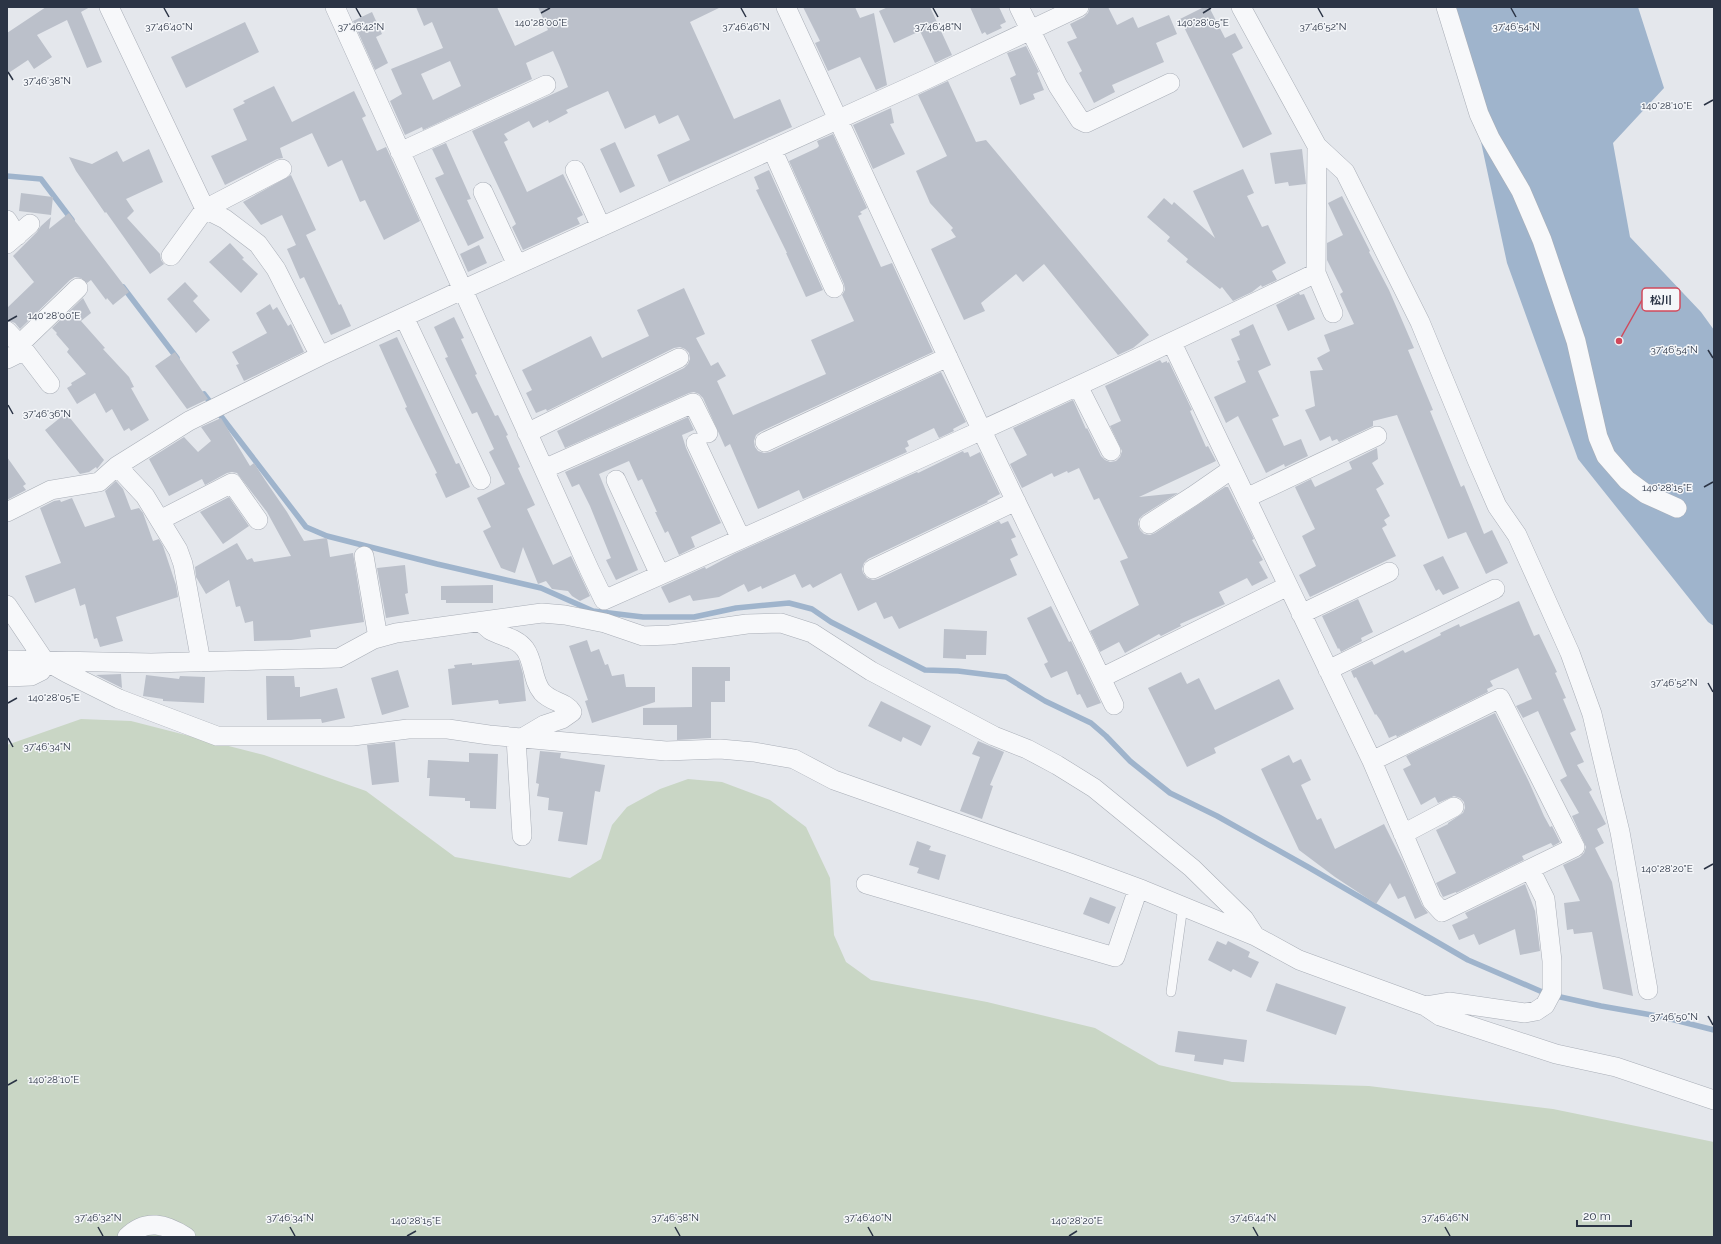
<svg xmlns="http://www.w3.org/2000/svg" width="1721" height="1244" viewBox="0 0 1721 1244" font-family="Raleway,'Noto Sans JP',sans-serif">
<style>
.green{fill:#c9d6c5}
.water{fill:#9fb4cc}
.lines{fill:none;stroke-linecap:round;stroke-linejoin:round}
.stream{stroke:#9fb4cc;stroke-width:5.5}
.building{fill:#bbc0ca;fill-rule:evenodd}
.lane-casing{stroke:#a9aeb7;stroke-width:10}
.street-casing{stroke:#a9aeb7;stroke-width:20}
.lane{stroke:#f7f8fa;stroke-width:9}
.street{stroke:#f7f8fa;stroke-width:19}
.ticks{fill:none;stroke:#2b3445;stroke-width:1.5}
.ticks-label{font-size:10px;text-anchor:middle;fill:#2b3445;stroke:#f4f6f9;stroke-width:3;stroke-linejoin:round;paint-order:stroke}
.leader{fill:none;stroke:#d1495b;stroke-width:1.5}
.callout-dot{fill:#d1495b;stroke:#f4f6f9;stroke-width:1.5}
.callout{fill:#f4f6f9;stroke:#d1495b;stroke-width:1.5}
.callout-label{font-size:11px;text-anchor:middle;font-weight:bold;fill:#2b3445}
</style>
<rect width="100%" height="100%" fill="#e4e7ec"/>
<path class="green" d="M 81,719 L 131,721 L 264,755 L 366,791 L 455,857 L 570,878 L 601,859 L 612,825 L 627,807 L 660,789 L 688,779 L 722,782 L 770,800 L 806,827 L 830,878 L 834,935 L 846,962 L 871,980 L 987,1002 L 1095,1028 L 1159,1065 L 1232,1082 L 1369,1086 L 1553,1109 L 1714,1142 L 1714,1237 L 7,1237 L 7,745 Z"/>
<path class="water" d="M 1452,7 L 1638,7 L 1664,88 L 1613,143 L 1630,237 L 1701,312 L 1714,330 L 1714,626 L 1708,622 L 1578,459 L 1507,263 Z"/>
<g class="lines">
<path class="stream" d="M 7,176 L 41,179 L 72,220
M 123,287 L 177,358
M 204,394 L 306,527 L 327,536 L 437,564 L 541,588 L 593,611 L 643,617 L 694,617 L 736,608 L 789,603 L 812,609 L 831,622 L 925,670 L 958,671 L 1006,677 L 1045,701 L 1091,723 L 1106,736 L 1130,761 L 1170,793 L 1217,816 L 1308,867 L 1468,960 L 1547,994 L 1601,1006 L 1663,1017 L 1714,1030"/>
</g>
<path class="building" d="M 46,7 L 90,7 L 81,12 L 102,62 L 87,68 L 67,20 L 37,35 L 52,57 L 34,69 L 28,60 L 7,74 L 7,33 Z
M 416,7 L 497,7 L 515,46 L 548,30 L 538,7 L 721,7 L 690,22 L 734,119 L 780,99 L 792,127 L 669,182 L 657,155 L 690,140 L 678,115 L 659,124 L 655,115 L 625,129 L 608,91 L 566,110 L 568,113 L 549,123 L 548,120 L 533,128 L 529,121 L 504,134 L 508,140 L 504,142 L 527,192 L 563,174 L 583,215 L 577,218 L 580,224 L 523,250 L 512,227 L 516,224 L 472,131 L 568,87 L 560,67 L 553,51 L 526,63 L 532,79 L 423,130 L 422,127 L 405,135 L 390,101 L 402,94 L 391,69 L 443,48 L 432,22 L 424,26 ZM 450,61 L 461,86 L 433,100 L 421,74 Z
M 803,7 L 855,7 L 860,18 L 874,13 L 887,85 L 876,90 L 860,57 L 828,71 L 815,43 L 820,41 Z
M 888,7 L 930,7 L 952,55 L 935,63 L 920,31 L 894,43 L 879,11 Z
M 970,7 L 999,7 L 1006,22 L 1000,25 L 1002,28 L 987,35 L 985,32 L 982,34 Z
M 1090,7 L 1108,7 L 1117,25 L 1133,17 L 1138,28 L 1169,15 L 1177,34 L 1156,43 L 1164,62 L 1112,85 L 1115,92 L 1094,103 L 1079,73 L 1082,71 L 1067,42 L 1077,38 L 1070,24 L 1084,17 L 1088,13 Z
M 1204,7 L 1209,7 L 1225,38 L 1235,33 L 1243,48 L 1232,54 L 1272,134 L 1243,148 L 1180,19 Z
M 372,12 L 382,34 L 376,37 L 388,63 L 375,70 L 353,21 Z
M 245,22 L 259,52 L 186,88 L 171,57 Z
M 1026,46 L 1039,72 L 1037,73 L 1044,90 L 1033,94 L 1035,99 L 1020,105 L 1010,78 L 1016,75 L 1007,53 Z
M 948,81 L 976,142 L 986,140 L 1149,335 L 1133,348 L 1118,355 L 1044,264 L 1023,282 L 1016,274 L 981,303 L 985,311 L 964,320 L 931,249 L 956,237 L 951,230 L 953,228 L 930,203 L 916,171 L 947,156 L 918,95 Z
M 274,86 L 292,122 L 354,91 L 366,116 L 362,118 L 377,151 L 386,147 L 420,221 L 384,240 L 365,200 L 360,202 L 342,160 L 328,167 L 312,133 L 280,148 L 283,158 L 277,159 L 225,185 L 211,156 L 247,140 L 233,109 L 245,103 L 243,101 Z
M 891,108 L 894,123 L 890,124 L 905,154 L 873,169 L 853,125 Z
M 833,134 L 867,208 L 860,212 L 862,214 L 858,216 L 881,267 L 892,263 L 933,352 L 760,432 L 756,435 L 754,441 L 755,447 L 758,451 L 764,453 L 770,452 L 941,372 L 966,422 L 953,429 L 954,431 L 939,438 L 934,428 L 907,441 L 909,446 L 905,448 L 907,452 L 803,499 L 799,490 L 758,509 L 730,444 L 725,447 L 703,398 L 699,394 L 694,392 L 689,393 L 565,448 L 557,431 L 684,368 L 688,364 L 690,359 L 689,353 L 685,349 L 680,347 L 674,348 L 547,411 L 546,409 L 536,413 L 526,393 L 532,390 L 522,370 L 591,336 L 602,358 L 649,336 L 637,310 L 684,288 L 705,334 L 696,338 L 711,366 L 718,362 L 726,376 L 717,381 L 733,415 L 826,374 L 811,340 L 854,321 L 842,295 L 845,290 L 844,284 L 789,161 L 817,148 L 819,146 L 817,141 Z
M 615,142 L 635,186 L 620,193 L 600,149 Z
M 446,143 L 471,199 L 467,200 L 484,238 L 468,246 L 435,178 L 444,174 L 432,149 Z
M 149,149 L 163,182 L 126,199 L 134,211 L 127,218 L 160,254 L 161,260 L 164,264 L 150,274 L 106,212 L 105,213 L 76,171 L 69,157 L 92,164 L 117,151 L 123,162 Z
M 1302,149 L 1306,184 L 1289,186 L 1288,182 L 1275,184 L 1270,153 Z
M 1243,169 L 1254,193 L 1247,196 L 1262,227 L 1268,225 L 1286,263 L 1272,271 L 1277,280 L 1262,287 L 1261,285 L 1252,292 L 1233,301 L 1222,287 L 1220,289 L 1186,262 L 1188,259 L 1167,241 L 1170,237 L 1147,217 L 1164,198 L 1172,205 L 1174,202 L 1215,238 L 1193,191 Z
M 769,170 L 823,290 L 806,297 L 786,253 L 787,253 L 756,190 L 759,189 L 754,177 Z
M 291,175 L 316,230 L 306,235 L 339,305 L 341,304 L 351,326 L 331,335 L 304,277 L 300,279 L 287,249 L 296,245 L 282,215 L 261,225 L 243,202 Z
M 21,193 L 53,197 L 51,215 L 19,211 Z
M 1342,196 L 1370,251 L 1369,252 L 1389,290 L 1414,348 L 1408,350 L 1433,410 L 1430,411 L 1461,487 L 1464,485 L 1484,534 L 1492,530 L 1508,563 L 1486,574 L 1466,532 L 1448,539 L 1397,415 L 1373,421 L 1373,426 L 1339,442 L 1337,439 L 1332,441 L 1330,436 L 1320,441 L 1305,410 L 1315,406 L 1310,371 L 1323,370 L 1317,358 L 1330,351 L 1324,335 L 1354,324 L 1340,294 L 1343,292 L 1327,260 L 1327,243 L 1343,235 L 1328,203 Z
M 69,213 L 129,292 L 113,305 L 107,298 L 106,300 L 91,280 L 87,283 L 81,278 L 75,277 L 70,280 L 20,329 L 15,323 L 7,320 L 7,308 L 34,282 L 13,256 L 37,232 L 41,226 L 51,217 L 49,229 Z
M 230,243 L 244,258 L 242,259 L 258,274 L 241,293 L 209,262 Z
M 479,245 L 487,263 L 468,272 L 460,254 Z
M 185,282 L 198,296 L 193,301 L 210,320 L 196,333 L 167,299 Z
M 1299,293 L 1300,295 L 1304,294 L 1315,319 L 1288,331 L 1276,305 Z
M 83,298 L 91,313 L 81,321 L 105,348 L 103,349 L 129,377 L 134,387 L 131,388 L 149,420 L 131,431 L 129,428 L 124,431 L 112,409 L 106,413 L 95,393 L 77,404 L 67,388 L 72,385 L 71,383 L 86,374 L 67,352 L 69,349 L 56,334 L 57,333 L 52,328 Z
M 270,304 L 273,310 L 277,307 L 288,326 L 291,324 L 304,352 L 244,381 L 236,365 L 239,364 L 232,352 L 267,333 L 256,313 Z
M 454,317 L 464,338 L 461,339 L 477,374 L 475,375 L 495,416 L 498,415 L 508,435 L 506,436 L 520,467 L 518,468 L 535,505 L 527,509 L 553,565 L 571,556 L 590,596 L 580,601 L 572,596 L 568,591 L 552,589 L 546,581 L 538,584 L 523,547 L 515,573 L 501,568 L 483,531 L 491,527 L 477,498 L 505,484 L 489,452 L 494,449 L 477,412 L 472,414 L 445,358 L 448,357 L 434,327 Z
M 1253,324 L 1271,365 L 1258,371 L 1279,416 L 1272,419 L 1284,446 L 1301,439 L 1308,456 L 1285,467 L 1284,464 L 1266,473 L 1238,416 L 1226,423 L 1214,397 L 1246,382 L 1237,361 L 1240,360 L 1231,339 L 1240,335 L 1239,331 Z
M 397,337 L 456,464 L 459,463 L 470,487 L 446,498 L 435,474 L 437,473 L 405,408 L 407,407 L 379,345 Z
M 175,352 L 208,399 L 187,409 L 155,366 Z
M 1160,360 L 1162,363 L 1167,361 L 1167,363 L 1169,362 L 1192,410 L 1190,411 L 1206,447 L 1208,446 L 1216,461 L 1139,497 L 1178,493 L 1143,515 L 1139,519 L 1138,524 L 1140,530 L 1144,534 L 1150,535 L 1155,533 L 1225,487 L 1228,487 L 1254,539 L 1252,540 L 1263,560 L 1259,562 L 1268,578 L 1252,586 L 1247,578 L 1219,592 L 1225,604 L 1180,624 L 1181,626 L 1161,636 L 1159,634 L 1125,653 L 1119,642 L 1100,652 L 1090,631 L 1139,605 L 1120,561 L 1128,558 L 1099,498 L 1094,500 L 1079,468 L 1068,473 L 1067,471 L 1054,477 L 1052,473 L 1022,488 L 1010,464 L 1027,455 L 1013,428 L 1073,400 L 1086,429 L 1087,428 L 1101,456 L 1105,460 L 1110,462 L 1116,461 L 1120,457 L 1122,451 L 1110,426 L 1121,421 L 1105,386 Z
M 66,413 L 104,460 L 97,469 L 96,467 L 89,472 L 80,474 L 45,430 Z
M 688,417 L 694,430 L 682,435 L 686,448 L 721,523 L 691,537 L 695,547 L 679,555 L 668,531 L 665,533 L 655,512 L 657,512 L 642,479 L 638,481 L 629,461 L 599,474 L 638,570 L 616,580 L 606,560 L 611,558 L 590,506 L 579,484 L 572,487 L 565,472 Z
M 221,418 L 250,466 L 254,463 L 265,480 L 287,512 L 304,541 L 327,538 L 330,557 L 353,553 L 364,622 L 310,630 L 311,637 L 291,640 L 254,641 L 253,621 L 245,623 L 240,606 L 236,607 L 229,580 L 206,594 L 196,577 L 195,567 L 237,543 L 247,560 L 252,558 L 254,562 L 291,556 L 267,512 L 237,473 L 232,472 L 227,473 L 205,485 L 202,479 L 169,496 L 149,459 L 184,437 L 198,452 L 211,441 L 201,427 Z
M 1377,448 L 1378,459 L 1372,463 L 1384,484 L 1376,489 L 1390,516 L 1384,520 L 1387,525 L 1382,528 L 1396,556 L 1310,597 L 1299,575 L 1316,566 L 1302,536 L 1315,529 L 1295,487 L 1311,479 L 1315,487 L 1352,469 L 1349,462 Z
M 963,451 L 964,453 L 968,452 L 970,457 L 980,452 L 1000,494 L 987,501 L 988,502 L 868,559 L 864,563 L 862,569 L 863,573 L 867,578 L 873,580 L 878,579 L 999,521 L 1001,524 L 1008,521 L 1016,537 L 1011,539 L 1018,555 L 1010,559 L 1017,575 L 899,629 L 892,616 L 884,619 L 876,602 L 858,611 L 841,573 L 813,588 L 810,584 L 802,588 L 795,574 L 762,589 L 761,586 L 748,592 L 744,584 L 719,597 L 693,601 L 690,595 L 669,603 L 661,587 L 705,567 L 706,569 L 734,554 L 917,472 L 918,473 Z
M 7,457 L 26,484 L 23,486 L 26,490 L 7,500 Z
M 116,481 L 123,489 L 131,510 L 139,508 L 143,513 L 153,541 L 159,539 L 163,546 L 176,585 L 178,597 L 116,617 L 123,641 L 100,647 L 97,638 L 94,639 L 85,604 L 80,606 L 75,588 L 35,603 L 25,576 L 61,563 L 40,508 L 54,501 L 60,500 L 61,502 L 72,498 L 85,527 L 115,517 L 105,491 Z
M 229,497 L 249,526 L 223,544 L 200,512 Z
M 1443,556 L 1459,588 L 1443,595 L 1439,589 L 1436,591 L 1423,565 Z
M 405,565 L 408,593 L 405,594 L 409,614 L 386,618 L 377,568 Z
M 493,585 L 493,603 L 446,603 L 446,600 L 441,600 L 441,586 Z
M 1358,599 L 1373,632 L 1361,638 L 1362,641 L 1341,652 L 1339,648 L 1338,649 L 1322,616 Z
M 1519,601 L 1534,636 L 1539,634 L 1557,672 L 1555,673 L 1566,698 L 1563,699 L 1576,730 L 1570,733 L 1584,762 L 1577,765 L 1592,790 L 1589,792 L 1606,824 L 1597,829 L 1604,843 L 1595,848 L 1612,882 L 1633,996 L 1603,989 L 1592,932 L 1574,934 L 1573,929 L 1567,930 L 1564,903 L 1580,901 L 1563,865 L 1580,857 L 1584,853 L 1586,847 L 1572,816 L 1579,813 L 1560,780 L 1567,776 L 1538,711 L 1523,718 L 1516,706 L 1532,699 L 1518,668 L 1490,681 L 1493,686 L 1487,689 L 1488,692 L 1397,737 L 1396,735 L 1389,738 L 1381,721 L 1376,714 L 1375,715 L 1356,677 L 1354,678 L 1351,671 L 1372,661 L 1374,665 L 1403,650 L 1405,653 L 1441,635 L 1440,633 L 1459,624 L 1460,627 Z
M 1051,606 L 1069,642 L 1071,641 L 1101,703 L 1087,708 L 1080,694 L 1077,695 L 1067,671 L 1051,678 L 1044,664 L 1048,662 L 1027,618 Z
M 944,629 L 987,631 L 986,655 L 966,655 L 966,659 L 943,658 Z
M 587,640 L 591,652 L 599,649 L 605,665 L 608,664 L 612,676 L 624,674 L 626,687 L 655,687 L 655,702 L 592,723 L 585,701 L 588,700 L 569,646 Z
M 519,660 L 523,674 L 526,701 L 499,704 L 498,700 L 452,705 L 448,669 L 455,668 L 454,665 L 472,663 L 472,665 Z
M 692,667 L 730,667 L 730,681 L 725,681 L 725,702 L 711,702 L 711,738 L 677,740 L 677,725 L 643,725 L 643,708 L 692,707 Z
M 398,670 L 409,707 L 382,715 L 371,678 Z
M 1181,672 L 1187,684 L 1199,678 L 1215,710 L 1279,679 L 1294,709 L 1214,748 L 1216,753 L 1187,767 L 1148,688 Z
M 121,674 L 122,688 L 96,675 Z
M 146,675 L 179,679 L 180,676 L 205,677 L 204,703 L 163,701 L 163,699 L 143,696 Z
M 266,676 L 294,676 L 295,687 L 300,687 L 300,697 L 337,688 L 345,718 L 322,723 L 321,719 L 267,720 Z
M 881,701 L 931,726 L 921,746 L 903,737 L 901,742 L 868,726 Z
M 1495,713 L 1529,782 L 1544,816 L 1550,827 L 1552,826 L 1560,842 L 1553,846 L 1551,843 L 1522,856 L 1524,860 L 1456,893 L 1456,892 L 1443,897 L 1436,883 L 1456,873 L 1436,830 L 1448,824 L 1448,823 L 1463,813 L 1465,808 L 1464,802 L 1460,798 L 1454,796 L 1438,803 L 1435,797 L 1421,805 L 1403,769 L 1411,765 L 1406,756 Z
M 978,741 L 1004,752 L 990,785 L 993,786 L 982,819 L 960,811 L 980,757 L 972,754 Z
M 395,742 L 399,782 L 372,785 L 367,745 Z
M 540,751 L 561,753 L 560,758 L 605,765 L 600,792 L 595,791 L 587,845 L 558,841 L 563,812 L 548,810 L 549,798 L 537,796 L 539,784 L 536,783 Z
M 469,753 L 498,754 L 496,809 L 470,808 L 470,801 L 465,801 L 465,798 L 429,796 L 430,778 L 427,778 L 428,760 L 469,762 Z
M 1289,755 L 1293,763 L 1301,759 L 1311,780 L 1301,785 L 1317,820 L 1321,818 L 1335,849 L 1384,824 L 1403,862 L 1422,905 L 1428,913 L 1415,919 L 1405,896 L 1398,899 L 1390,883 L 1376,904 L 1335,877 L 1299,850 L 1261,769 Z
M 917,841 L 931,846 L 929,850 L 946,855 L 939,880 L 917,873 L 919,868 L 909,865 Z
M 1525,884 L 1535,911 L 1540,951 L 1520,955 L 1515,929 L 1479,945 L 1474,934 L 1459,940 L 1452,925 L 1468,918 L 1465,913 Z
M 1090,897 L 1116,907 L 1109,924 L 1083,914 Z
M 1217,941 L 1226,945 L 1228,941 L 1250,952 L 1248,957 L 1259,962 L 1251,978 L 1233,969 L 1231,972 L 1208,960 Z
M 1276,983 L 1346,1007 L 1336,1035 L 1266,1011 Z
M 1178,1031 L 1247,1040 L 1244,1062 L 1224,1059 L 1223,1065 L 1194,1061 L 1195,1055 L 1175,1052 Z"/>
<g class="lines">
<g class="lane-casing">
<path id="lane" d="M 1171,992 L 1183,906"/>
</g>
<g class="street-casing">
<path id="street" d="M 109,7 L 205,209 L 171,256
M 335,7 L 590,571 L 604,600 C 843,494 1081,387 1316,273 L 1317,146 L 1241,7
M 786,7 L 982,431 L 1114,705
M 1019,7 L 1058,86 L 1080,120 L 1086,123 L 1170,83
M 1446,7 L 1479,114 L 1490,138 L 1521,191 L 1542,240 L 1576,341 L 1598,437 L 1606,456 L 1627,480 L 1646,494 L 1677,508
M 1317,146 L 1345,172 L 1420,322 L 1477,460 L 1497,506 L 1517,535 L 1570,653 L 1592,714 L 1620,832 L 1648,990
M 772,149 L 834,288
M 400,152 L 546,85
M 575,170 L 601,227
M 483,192 L 517,265
M 205,209 L 225,219 L 258,244 L 276,269 L 320,356
M 205,209 L 282,169
M 7,220 L 17,236
M 7,244 L 30,224
M 1316,273 L 1333,313
M 404,317 L 481,480
M 7,331 L 21,346 L 50,384
M 1172,343 L 1372,761 L 1432,901 L 1442,912 L 1575,847 L 1500,698 L 1372,761
M 7,359 L 19,353 L 22,342 L 78,288
M 1078,386 L 1111,451
M 527,433 L 679,358
M 765,442 L 948,357
M 696,443 L 741,539
M 117,466 L 145,496 L 178,550 L 183,564 L 201,662
M 544,469 L 693,403 L 708,433
M 616,480 L 660,575
M 1246,498 L 1377,436
M 7,512 L 51,490 L 99,482 L 117,466 L 189,421 L 320,356 L 462,290 L 925,80 L 1079,7
M 160,520 L 232,483 L 258,520
M 1149,524 L 1193,496 L 1232,469
M 364,556 L 378,638
M 873,569 L 1016,501
M 7,605 L 44,660 L 67,673 L 119,699 L 217,736 L 353,736 L 408,729 L 448,729 L 489,735 L 666,751 L 720,749 L 754,752 L 794,759 L 834,780 L 1070,863 L 1143,890 L 1255,936
M 1301,614 L 1389,572
M 480,622 C 483,624 487,627 490,630 C 502,637 516,637 525,649 C 534,661 532,680 542,692 C 552,703 565,701 572,712 L 562,719 L 544,725 L 522,738
M 7,660 L 151,663 L 339,658 L 374,639 L 396,633 L 542,613 L 565,615 L 605,623 L 643,636 L 670,635 L 747,624 L 781,623 L 812,633 L 871,671 L 994,736 L 1027,749 L 1057,765 L 1094,788 L 1192,868 L 1244,919 L 1255,936 L 1299,960 L 1425,1006 L 1440,1016 L 1556,1054 L 1616,1067 L 1714,1100
M 1328,670 L 1495,589
M 7,677 L 31,676 L 41,671 L 44,660
M 1101,678 L 1288,586
M 516,738 L 522,836
M 1403,834 L 1454,807
M 866,884 L 1115,957 L 1138,889
M 1425,1006 L 1449,1002 L 1525,1013 L 1536,1011 L 1545,1005 L 1552,992 L 1552,961 L 1545,899 L 1530,869
M 127,1237 C 146,1218 166,1224 186,1237"/>
</g>
<use href="#lane" class="lane"/>
<use href="#street" class="street"/>
</g>
<path class="ticks" d="M 164,8 L 169,17M 356,8 L 361,17M 741,8 L 746,17M 933,8 L 938,17M 1318,8 L 1323,17M 1511,8 L 1516,17M 541,13 L 550,8M 1203,13 L 1211,8M 8,72 L 13,80M 1704,105 L 1713,100M 8,321 L 17,316M 1708,350 L 1713,358M 8,405 L 13,414M 1704,487 L 1713,482M 1708,683 L 1713,692M 8,703 L 17,698M 8,738 L 13,747M 1704,869 L 1713,864M 1708,1016 L 1713,1025M 8,1085 L 17,1080M 98,1227 L 103,1236M 290,1227 L 295,1236M 675,1227 L 680,1236M 868,1227 L 873,1236M 1253,1227 L 1258,1236M 1445,1227 L 1450,1236M 407,1236 L 416,1231M 1069,1236 L 1077,1231"/>
<g class="ticks-label">
<text x="541" y="26">140°28'00"E</text>
<text x="1203" y="26">140°28'05"E</text>
<text x="169" y="30">37°46'40"N</text>
<text x="361" y="30">37°46'42"N</text>
<text x="746" y="30">37°46'46"N</text>
<text x="938" y="30">37°46'48"N</text>
<text x="1323" y="30">37°46'52"N</text>
<text x="1516" y="30">37°46'54"N</text>
<text x="47" y="84">37°46'38"N</text>
<text x="1667" y="109">140°28'10"E</text>
<text x="54" y="319">140°28'00"E</text>
<text x="1674" y="353">37°46'54"N</text>
<text x="47" y="417">37°46'36"N</text>
<text x="1667" y="491">140°28'15"E</text>
<text x="1674" y="686">37°46'52"N</text>
<text x="54" y="701">140°28'05"E</text>
<text x="47" y="750">37°46'34"N</text>
<text x="1667" y="872">140°28'20"E</text>
<text x="1674" y="1020">37°46'50"N</text>
<text x="54" y="1083">140°28'10"E</text>
<text x="98" y="1221">37°46'32"N</text>
<text x="290" y="1221">37°46'34"N</text>
<text x="675" y="1221">37°46'38"N</text>
<text x="868" y="1221">37°46'40"N</text>
<text x="1253" y="1221">37°46'44"N</text>
<text x="1445" y="1221">37°46'46"N</text>
<text x="416" y="1224">140°28'15"E</text>
<text x="1077" y="1224">140°28'20"E</text>
</g>
<path class="leader" d="M1619 341L1642 300"/>
<circle class="callout-dot" cx="1619" cy="341" r="4"/>
<rect class="callout" x="1642" y="288" width="38" height="23" rx="4"/>
<g class="callout-label">
<text x="1661" y="304">松川</text>
</g>
<rect width="1721" height="1244" fill="none" stroke="#2b3445" stroke-width="16"/>
<path d="M1577 1220v6h54v-6" fill="none" stroke="#2b3445" stroke-width="2"/>
<text x="1583" y="1220" font-size="12" fill="#2b3445" stroke="#f4f6f9" stroke-width="3" paint-order="stroke">20 m</text>
</svg>
